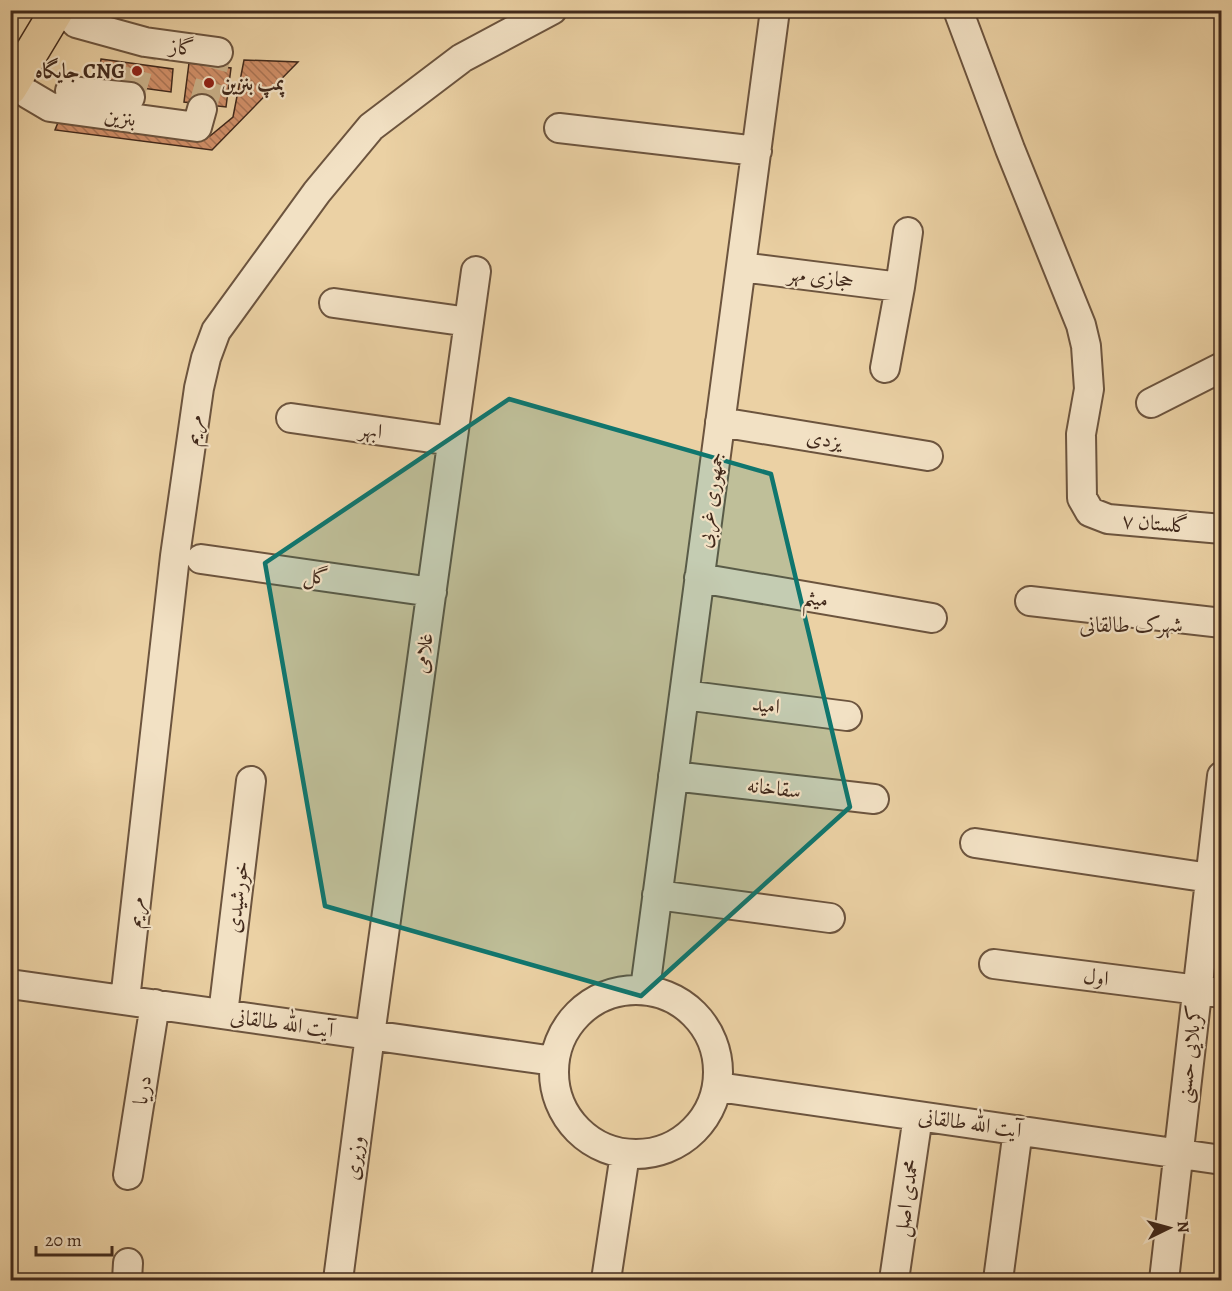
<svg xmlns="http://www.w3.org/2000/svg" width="1232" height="1291" viewBox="0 0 1232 1291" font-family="Alegreya,Amiri,serif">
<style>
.building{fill:url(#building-back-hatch);stroke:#422a1c;stroke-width:1.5}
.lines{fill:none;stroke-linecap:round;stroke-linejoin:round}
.minor-tunnel{stroke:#c9b089;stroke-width:28;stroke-dasharray:28 14;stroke-linecap:butt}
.minor-casing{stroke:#6c543e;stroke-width:32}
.major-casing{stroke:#422a1c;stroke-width:36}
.minor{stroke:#f2e1c4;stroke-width:28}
.major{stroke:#ebd1a4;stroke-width:33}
.marked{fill:#0f766e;fill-opacity:0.2;stroke:#0f766e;stroke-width:4.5;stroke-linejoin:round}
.poi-dot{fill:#8f2418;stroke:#f2e1c4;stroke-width:2}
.labels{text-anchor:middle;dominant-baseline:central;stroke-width:4.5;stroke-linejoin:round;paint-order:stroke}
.street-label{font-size:21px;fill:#422a1c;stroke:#f2e1c4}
.poi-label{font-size:21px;font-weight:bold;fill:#422a1c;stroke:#f2e1c4;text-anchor:end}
.neighbourhood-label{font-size:22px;fill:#422a1c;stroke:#f2e1c4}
</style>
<defs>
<pattern id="building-back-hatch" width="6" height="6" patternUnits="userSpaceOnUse" patternTransform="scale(1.5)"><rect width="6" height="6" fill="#d08f68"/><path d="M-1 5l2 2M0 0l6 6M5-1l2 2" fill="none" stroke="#aa7555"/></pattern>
</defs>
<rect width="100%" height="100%" fill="#ebd1a4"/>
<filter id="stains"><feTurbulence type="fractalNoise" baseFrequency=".00333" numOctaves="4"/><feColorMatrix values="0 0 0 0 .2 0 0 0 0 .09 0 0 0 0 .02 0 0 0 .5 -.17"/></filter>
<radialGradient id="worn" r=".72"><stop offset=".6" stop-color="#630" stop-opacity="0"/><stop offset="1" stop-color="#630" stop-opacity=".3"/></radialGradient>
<path class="building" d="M 101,59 L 173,69 L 171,92 L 98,82 Z
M 244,60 L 298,62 L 212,150 L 55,130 L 59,120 L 210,136 L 233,117 Z
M 189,63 L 231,68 L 226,107 L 184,102 Z"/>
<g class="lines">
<path class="minor-tunnel" d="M 130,97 L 143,53
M 202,109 L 218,52"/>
<g class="minor-casing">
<path id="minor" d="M 65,10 L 76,23 L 145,42 L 218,52
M 958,10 L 1010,149 L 1081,325 L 1086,346 L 1089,389 L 1081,434 L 1082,498 L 1090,512 L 1108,519 L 1222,529
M 70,91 L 130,97
M 28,94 L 50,107 L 197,127 L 202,109
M 559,128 L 757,151
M 741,267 L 900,287
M 334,303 L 469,322
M 885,368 L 900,287 L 908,232
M 1151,403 L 1222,367
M 291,418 L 452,441
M 720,422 L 928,456
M 201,559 L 432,592
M 699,578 L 932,618
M 1030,601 L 1222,623
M 684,695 L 847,716
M 673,776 L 874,799
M 975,843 L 1210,878
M 657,895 L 830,918
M 994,964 L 1222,993
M 10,984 L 554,1061
M 645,989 L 775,10
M554 1072a82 82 0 1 1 164 0a82 82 0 1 1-164 0Z
M 125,1000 L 175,556 L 199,388 L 206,358 L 216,331 L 317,192 L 371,127 L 462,58 L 552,10
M 223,1014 L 251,781
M 718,1087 L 1222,1160
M 128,1175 L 155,1004
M 127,1280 L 128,1263
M 338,1280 L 370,1035 L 476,271
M 606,1280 L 625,1154
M 894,1280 L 918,1116
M 998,1280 L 1018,1130
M 1164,1280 L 1222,776"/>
</g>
<g class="major-casing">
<path id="major" d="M 10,88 L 57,10"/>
</g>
<use href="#minor" class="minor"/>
<use href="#major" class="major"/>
</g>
<path class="marked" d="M 509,399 L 771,474 L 850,807 L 641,996 L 325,906 L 265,563 Z"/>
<g class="poi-dot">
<circle cx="137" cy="71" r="6"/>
<circle cx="209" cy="83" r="6"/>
</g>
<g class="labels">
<g class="street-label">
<text transform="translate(182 47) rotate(8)">گاز</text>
<text transform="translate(120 117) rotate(8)">بنزین</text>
<text transform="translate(821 277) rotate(7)">حجازی مهر</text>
<text transform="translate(193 430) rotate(-82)">مریم</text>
<text transform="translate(371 430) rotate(8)">ابهر</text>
<text transform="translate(824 439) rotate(9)">یزدی</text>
<text transform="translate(710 500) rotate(-82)">جمهوری غربی</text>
<text transform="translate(1155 523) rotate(5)">گلستان ۷</text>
<text transform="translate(316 576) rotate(8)">گل</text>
<text transform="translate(816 598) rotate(10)">میثم</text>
<text transform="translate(423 653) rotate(-82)">غلامی</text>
<text transform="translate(766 705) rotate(7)">امید</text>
<text transform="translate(774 788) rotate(7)">سقاخانه</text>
<text transform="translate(237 897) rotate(-83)">خورشیدی</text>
<text transform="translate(135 912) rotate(-84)">مریم</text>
<text transform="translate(1096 977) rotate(7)">اول</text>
<text transform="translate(282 1023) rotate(8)">آیت الله طالقانی</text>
<text transform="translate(1189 1054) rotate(-83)">کربلایی حسنی</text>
<text transform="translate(142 1090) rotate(-81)">دریا</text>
<text transform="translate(970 1123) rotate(8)">آیت الله طالقانی</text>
<text transform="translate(354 1158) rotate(-83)">وزیری</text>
<text transform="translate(906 1198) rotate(-82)">محمدی اصل</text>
</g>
<g class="poi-label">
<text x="125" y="71">جایگاه CNG</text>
<text x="221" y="83" text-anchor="start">پمپ بنزین</text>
</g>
<g class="neighbourhood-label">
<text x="1131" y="625">شهرک طالقانی</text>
</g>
</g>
<rect width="1232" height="1291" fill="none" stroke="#ebd1a4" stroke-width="36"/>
<rect x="12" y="12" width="1208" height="1267" fill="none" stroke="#422a1c" stroke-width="3"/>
<rect x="18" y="18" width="1196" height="1255" fill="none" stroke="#422a1c" stroke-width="1.5"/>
<g transform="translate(1169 1228) rotate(85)" stroke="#f2e1c4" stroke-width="4.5" paint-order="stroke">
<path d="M0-4.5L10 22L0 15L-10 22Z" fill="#422a1c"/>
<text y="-9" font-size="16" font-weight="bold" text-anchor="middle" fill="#422a1c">N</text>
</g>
<path d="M36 1246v9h76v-9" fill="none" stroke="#422a1c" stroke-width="3"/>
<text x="45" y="1246" font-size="18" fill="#422a1c" stroke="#f2e1c4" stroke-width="4.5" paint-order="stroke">20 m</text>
<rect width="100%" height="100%" filter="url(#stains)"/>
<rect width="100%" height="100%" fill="url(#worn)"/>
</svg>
